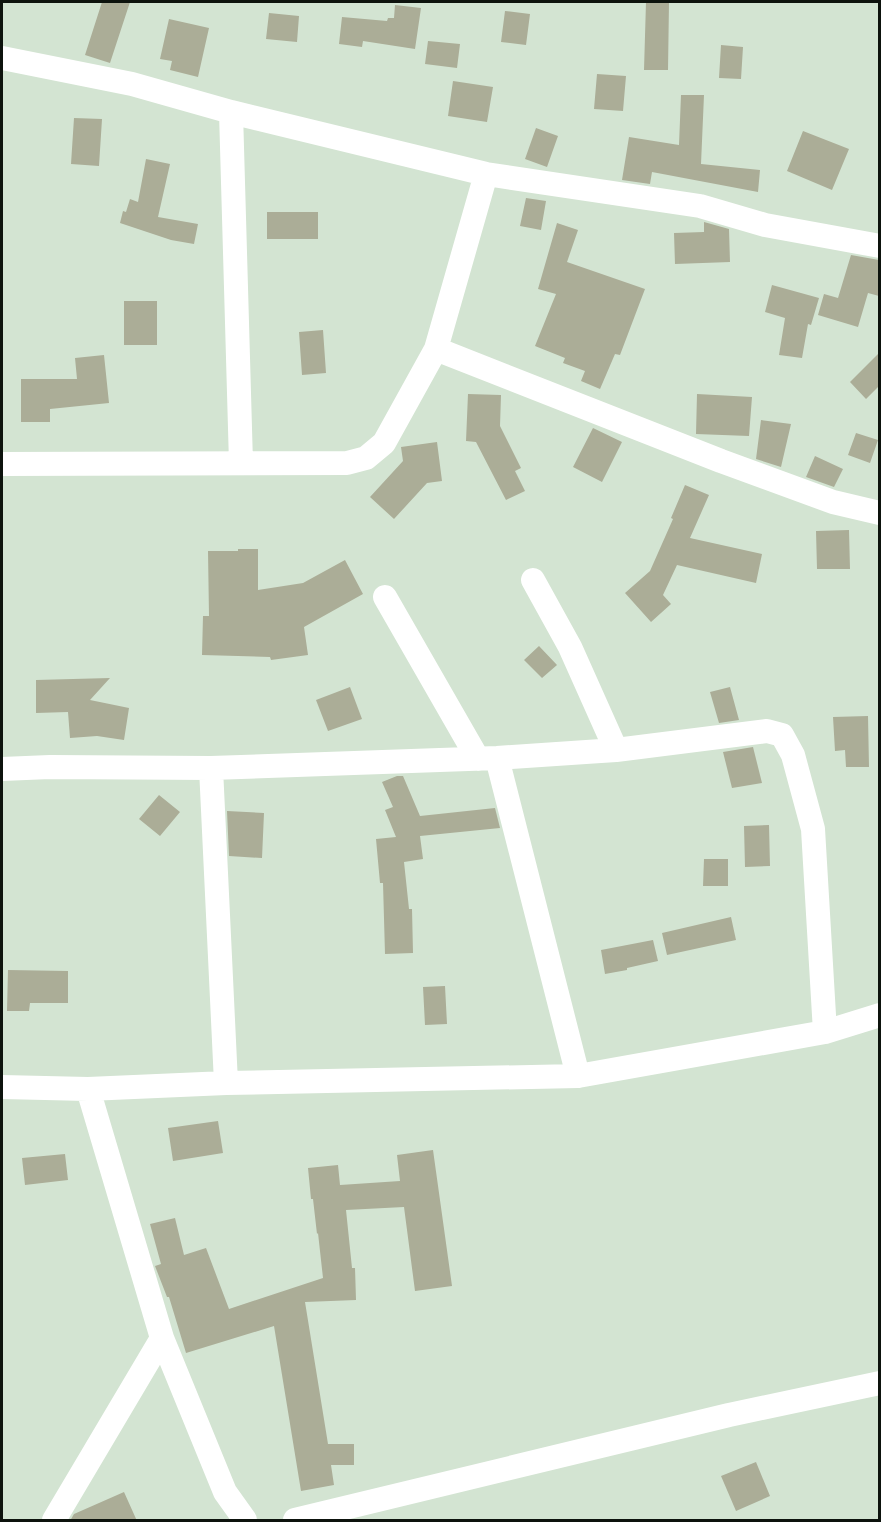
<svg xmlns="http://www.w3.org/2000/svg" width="881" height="1522" viewBox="0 0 881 1522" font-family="'Libre Baskerville',serif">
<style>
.building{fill:#abad97}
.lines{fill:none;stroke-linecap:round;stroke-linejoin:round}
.street{stroke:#fff;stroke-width:24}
</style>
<rect width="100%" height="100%" fill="#d3e4d2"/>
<path class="building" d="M 102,2 L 130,2 L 110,63 L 85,55 Z
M 646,2 L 669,2 L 668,70 L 644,70 Z
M 395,5 L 421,8 L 415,49 L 363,41 L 362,47 L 339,44 L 342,17 L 387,21 L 388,18 L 394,18 Z
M 505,11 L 530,14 L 526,45 L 501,42 Z
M 269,13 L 299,16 L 297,42 L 266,39 Z
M 169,19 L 209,28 L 198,77 L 170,70 L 172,61 L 160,59 Z
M 428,41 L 460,44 L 457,68 L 425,64 Z
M 721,45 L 743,47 L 741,79 L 719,78 Z
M 597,74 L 626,76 L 623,111 L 594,109 Z
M 453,81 L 493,87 L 487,122 L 448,116 Z
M 681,95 L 704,95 L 701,164 L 760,170 L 758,192 L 652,172 L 650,184 L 622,180 L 629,137 L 679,145 Z
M 74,118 L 102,119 L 99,166 L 71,164 Z
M 536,128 L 558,136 L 547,167 L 525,159 Z
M 803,131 L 849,149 L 832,190 L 787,171 Z
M 146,159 L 170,164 L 158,217 L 198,224 L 194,244 L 171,240 L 120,223 L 123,211 L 126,212 L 130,199 L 138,202 Z
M 526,198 L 546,201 L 541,230 L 520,226 Z
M 267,212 L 318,212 L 318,239 L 267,239 Z
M 704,222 L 729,229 L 730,262 L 675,264 L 674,233 L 704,232 Z
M 557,223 L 578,230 L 567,262 L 645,289 L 620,355 L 615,354 L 600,389 L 581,381 L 585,371 L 563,363 L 565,358 L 535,346 L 556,294 L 538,289 Z
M 851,255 L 879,260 L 879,296 L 868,293 L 858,327 L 818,315 L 824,294 L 838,298 Z
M 772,285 L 819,298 L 811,325 L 808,324 L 802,358 L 779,355 L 785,318 L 765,312 Z
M 124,301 L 157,301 L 157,345 L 124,345 Z
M 323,330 L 326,373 L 302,375 L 299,332 Z
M 879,353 L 879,386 L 866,399 L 850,382 Z
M 104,355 L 109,403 L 50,409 L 50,422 L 21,422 L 21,379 L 77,379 L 75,358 Z
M 468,394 L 501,395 L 500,426 L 521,468 L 515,471 L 525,491 L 506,500 L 476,442 L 466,441 Z
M 697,394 L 752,397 L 749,436 L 696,434 Z
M 761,420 L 791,424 L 781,467 L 756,459 Z
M 593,428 L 622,442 L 602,482 L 573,467 Z
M 856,433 L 878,440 L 870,463 L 848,455 Z
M 437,442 L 442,481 L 427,483 L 394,519 L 370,497 L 403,461 L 401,447 Z
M 815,456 L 843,469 L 834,487 L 806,477 Z
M 685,485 L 709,495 L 690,538 L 762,554 L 756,583 L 677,565 L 663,595 L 671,604 L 651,622 L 625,593 L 650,571 L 673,519 L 671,518 Z
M 849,530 L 850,569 L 817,569 L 816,531 Z
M 238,549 L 258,549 L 258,590 L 303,583 L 345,560 L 363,594 L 304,627 L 308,655 L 271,660 L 270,657 L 202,655 L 203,616 L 209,616 L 208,551 L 238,551 Z
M 539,646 L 557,665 L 542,678 L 524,660 Z
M 110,678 L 90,700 L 129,708 L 124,740 L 97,736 L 70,738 L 68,712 L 36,713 L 36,680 Z
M 350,687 L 362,719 L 328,731 L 316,700 Z
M 730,687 L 739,720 L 719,723 L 710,692 Z
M 868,716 L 869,767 L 846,767 L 845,750 L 835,751 L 833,717 Z
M 753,747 L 762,783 L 732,788 L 723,752 Z
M 397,776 L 403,776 L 420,816 L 495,808 L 500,828 L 420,836 L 423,859 L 404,862 L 409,909 L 412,909 L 413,953 L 385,954 L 383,883 L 380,883 L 376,839 L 396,837 L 385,810 L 393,807 L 382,782 Z
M 159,795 L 180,812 L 160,836 L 139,819 Z
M 227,811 L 264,813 L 262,858 L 229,856 Z
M 769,825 L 770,866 L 745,867 L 744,826 Z
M 704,859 L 728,859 L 728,886 L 703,886 Z
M 731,917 L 736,940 L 667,955 L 662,933 Z
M 653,940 L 658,961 L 627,968 L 627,970 L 605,974 L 601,950 Z
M 8,970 L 68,971 L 68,1003 L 30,1003 L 29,1011 L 7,1011 Z
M 445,986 L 447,1024 L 425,1025 L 423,987 Z
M 218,1121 L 223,1153 L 173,1161 L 168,1128 Z
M 433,1150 L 452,1286 L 415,1291 L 404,1207 L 346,1210 L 352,1268 L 355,1268 L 356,1300 L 305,1302 L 328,1444 L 354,1444 L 354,1465 L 331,1465 L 334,1485 L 301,1491 L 274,1326 L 186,1353 L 169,1297 L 167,1297 L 155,1266 L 161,1264 L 150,1224 L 175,1218 L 184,1255 L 206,1248 L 229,1309 L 323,1278 L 318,1233 L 317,1234 L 313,1199 L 311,1199 L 308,1168 L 338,1165 L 340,1185 L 400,1181 L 397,1155 Z
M 65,1154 L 68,1180 L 25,1185 L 22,1158 Z
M 756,1462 L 770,1496 L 736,1511 L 721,1476 Z
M 124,1492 L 137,1521 L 70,1521 L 74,1514 Z"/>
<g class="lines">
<path class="street" d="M 2,58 L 132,84 L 231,112 L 486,174 L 700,206 L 765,225 L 880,246
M 231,112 L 241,463
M 436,349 L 721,461 L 833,502 L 880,513
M 2,464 L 347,463 L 366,458 L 384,443 L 436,349 L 486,174
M 533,580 L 570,647 L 616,750
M 385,597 L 478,759
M 497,758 L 578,1076
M 211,768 L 226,1083
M 2,769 L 50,767 L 211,768 L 497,758 L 616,750 L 767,731 L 782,735 L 793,755 L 813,829 L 825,1032
M 2,1087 L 88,1089 L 226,1083 L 578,1076 L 825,1032 L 880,1015
M 88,1089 L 162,1338 L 225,1492 L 245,1520
M 54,1520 L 162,1338
M 295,1520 L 729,1415 L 880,1383"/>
</g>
<rect width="881" height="1522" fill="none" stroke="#0d130d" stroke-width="6"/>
</svg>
